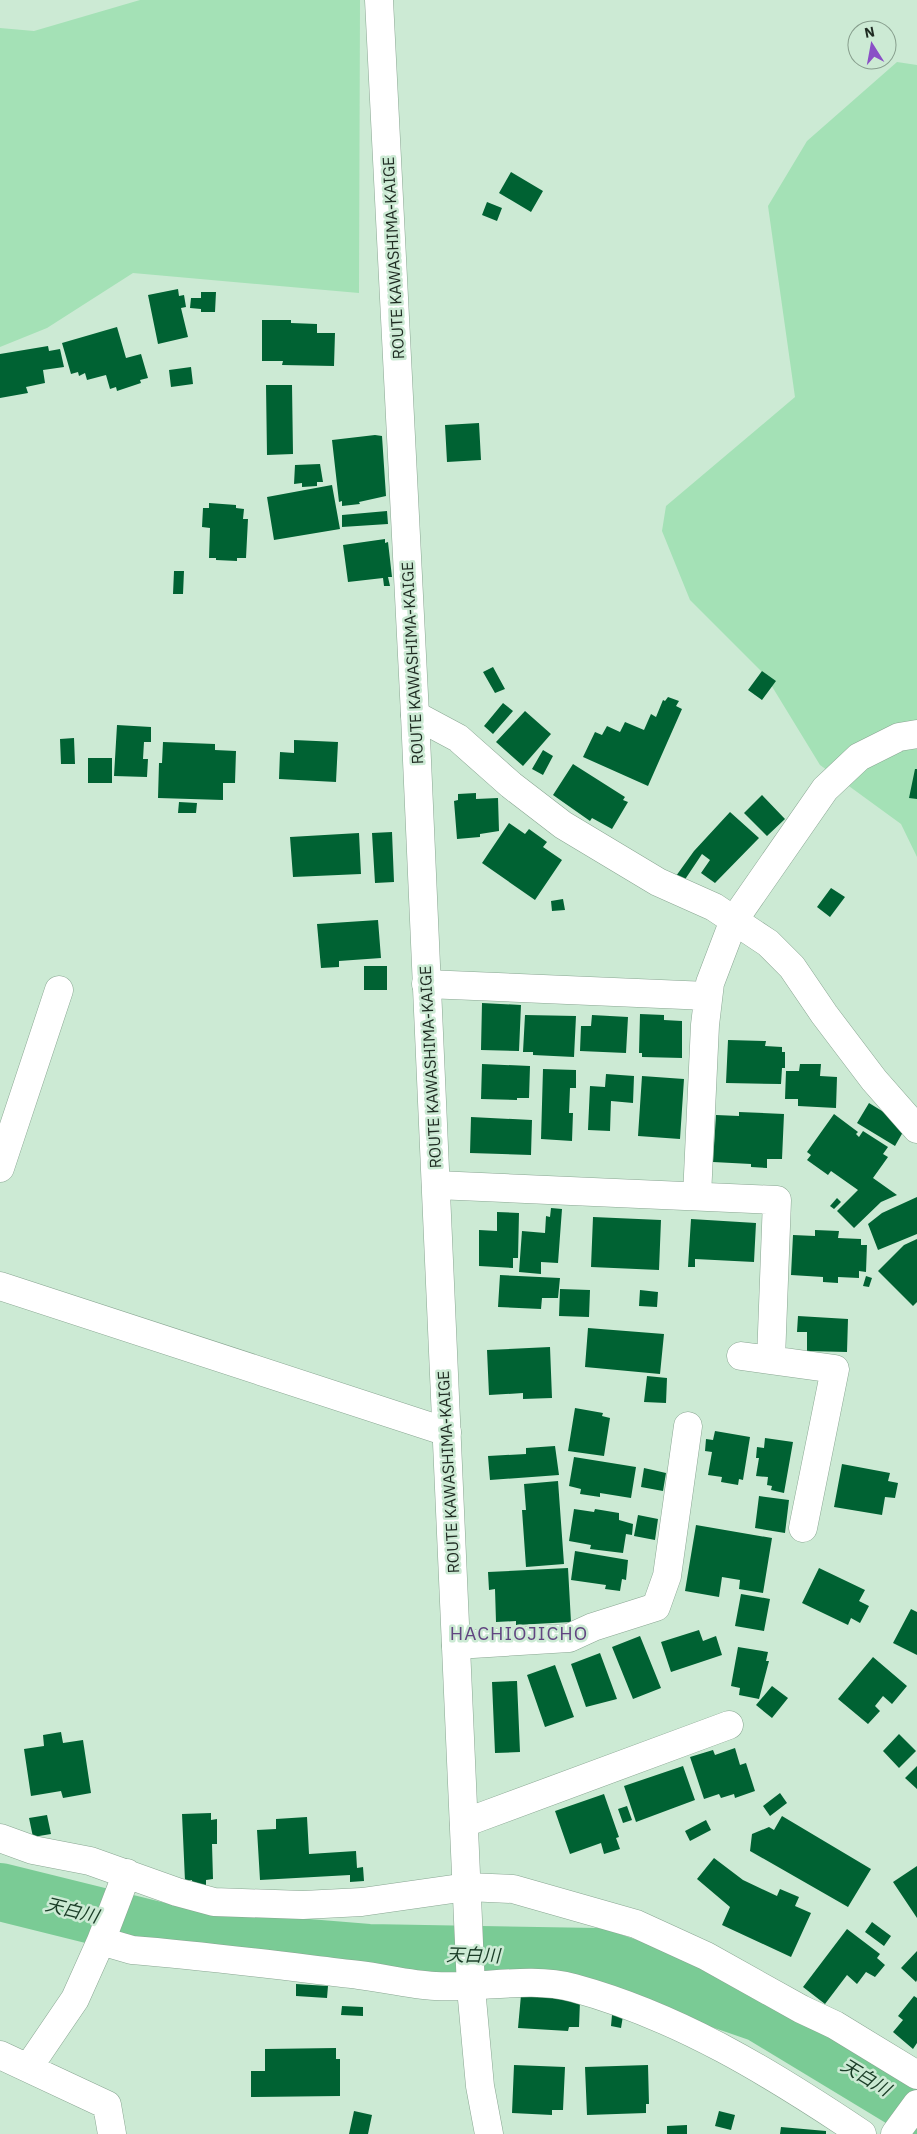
<svg xmlns="http://www.w3.org/2000/svg" width="917" height="2134" viewBox="0 0 917 2134" font-family="'IBM Plex Sans','Noto Sans JP',sans-serif">
<style>
.green{fill:#a4e1b6}
.lines{fill:none;stroke-linecap:round;stroke-linejoin:round}
.river{stroke:#7acb95;stroke-width:58}
.building{fill:#006233}
.street-casing{stroke:#89a692;stroke-width:29}
.secondary-casing{stroke:#89a692;stroke-width:29}
.street{stroke:#fff;stroke-width:28}
.secondary{stroke:#fff;stroke-width:28}
.labels{text-anchor:middle;dominant-baseline:central;stroke-width:5;stroke-linejoin:round;paint-order:stroke}
.street-label{font-size:16px;fill:#1f2b22;stroke:#ccead4}
.water-label{font-size:18px;font-style:italic;fill:#193c26;stroke:#ccead4}
.quarter-label{font-size:19px;letter-spacing:1px;fill:#614581;stroke:#ccead4}
</style>
<rect width="100%" height="100%" fill="#ccead4"/>
<path class="green" d="M 140,0 L 360,0 L 359,293 L 133,273 L 47,328 L 0,347 L 0,28 L 34,31 Z
M 897,62 L 917,65 L 917,857 L 901,824 L 820,765 L 765,675 L 690,600 L 662,531 L 666,506 L 795,397 L 768,206 L 807,141 Z"/>
<g class="lines">
<path class="river" d="M 0,1892 L 186,1938 L 368,1953 L 597,1957 L 760,2013 L 917,2108"/>
</g>
<path class="building" d="M 511,172 L 543,191 L 531,212 L 499,193 Z
M 487,202 L 502,208 L 497,221 L 482,215 Z
M 178,289 L 179,296 L 184,295 L 186,307 L 181,308 L 188,337 L 158,344 L 148,295 Z
M 201,292 L 216,292 L 215,312 L 201,312 L 201,309 L 190,308 L 191,298 L 201,298 Z
M 262,320 L 291,320 L 291,323 L 317,324 L 317,333 L 335,333 L 334,366 L 282,365 L 283,361 L 262,361 Z
M 117,327 L 126,358 L 141,354 L 148,378 L 140,380 L 141,383 L 117,391 L 116,387 L 110,389 L 106,375 L 87,380 L 85,373 L 79,376 L 78,372 L 71,374 L 62,343 Z
M 48,346 L 49,351 L 60,349 L 64,367 L 43,370 L 45,383 L 26,387 L 28,393 L 0,398 L 0,354 Z
M 191,367 L 193,384 L 171,387 L 169,370 Z
M 266,385 L 292,385 L 293,454 L 267,455 Z
M 479,423 L 481,460 L 447,462 L 445,425 Z
M 375,435 L 382,436 L 386,496 L 359,502 L 360,504 L 342,506 L 342,501 L 339,502 L 332,440 Z
M 320,464 L 323,482 L 317,482 L 317,486 L 302,487 L 302,483 L 294,484 L 295,465 Z
M 332,485 L 340,529 L 274,540 L 267,497 Z
M 209,503 L 236,505 L 236,508 L 244,509 L 243,519 L 248,519 L 246,558 L 237,558 L 237,561 L 216,560 L 216,558 L 209,558 L 210,528 L 202,527 L 203,508 L 209,508 Z
M 387,511 L 388,524 L 342,527 L 342,515 Z
M 385,539 L 385,543 L 388,542 L 392,577 L 388,577 L 390,586 L 384,586 L 383,578 L 348,582 L 343,545 Z
M 174,571 L 184,571 L 183,594 L 173,594 Z
M 493,667 L 505,689 L 495,693 L 483,672 Z
M 762,671 L 776,681 L 762,700 L 748,690 Z
M 668,697 L 679,701 L 676,706 L 682,709 L 648,786 L 583,757 L 595,732 L 602,735 L 607,726 L 620,732 L 625,722 L 644,730 L 651,714 L 656,717 L 663,700 L 665,701 Z
M 503,703 L 513,711 L 493,734 L 484,726 Z
M 525,711 L 551,734 L 523,766 L 496,742 Z
M 117,725 L 151,727 L 151,742 L 144,742 L 143,759 L 148,759 L 147,777 L 114,776 Z
M 74,738 L 75,764 L 61,764 L 60,739 Z
M 294,740 L 338,742 L 336,782 L 279,779 L 280,752 L 294,753 Z
M 163,742 L 215,744 L 215,750 L 236,751 L 235,783 L 223,783 L 223,800 L 158,798 L 159,763 L 162,763 Z
M 543,750 L 553,756 L 543,775 L 532,769 Z
M 88,758 L 112,758 L 112,783 L 88,783 Z
M 573,764 L 625,797 L 623,800 L 628,802 L 612,829 L 592,818 L 590,821 L 553,795 Z
M 915,769 L 917,769 L 917,799 L 909,798 Z
M 476,793 L 476,799 L 498,798 L 499,831 L 480,834 L 480,837 L 457,839 L 454,801 L 458,800 L 458,794 Z
M 762,795 L 785,819 L 767,836 L 744,813 Z
M 179,802 L 197,803 L 196,813 L 178,813 Z
M 730,812 L 759,838 L 715,883 L 701,873 L 710,860 L 702,854 L 684,881 L 676,876 L 694,851 Z
M 509,823 L 525,834 L 529,829 L 547,842 L 543,847 L 562,860 L 535,900 L 482,863 Z
M 392,832 L 394,882 L 375,883 L 372,833 Z
M 359,833 L 361,874 L 293,877 L 290,837 Z
M 831,888 L 845,897 L 830,917 L 817,907 Z
M 563,899 L 565,910 L 552,911 L 551,901 Z
M 378,920 L 381,958 L 339,961 L 339,967 L 321,968 L 317,924 Z
M 364,966 L 387,966 L 387,990 L 364,990 Z
M 482,1003 L 521,1005 L 519,1051 L 481,1050 Z
M 640,1014 L 664,1015 L 664,1020 L 682,1021 L 682,1058 L 642,1057 L 642,1053 L 639,1053 Z
M 525,1015 L 576,1016 L 574,1057 L 533,1055 L 533,1052 L 523,1052 Z
M 592,1015 L 628,1017 L 626,1053 L 580,1051 L 581,1026 L 591,1026 Z
M 728,1040 L 766,1041 L 765,1046 L 782,1047 L 782,1052 L 785,1052 L 785,1068 L 782,1068 L 781,1084 L 726,1083 Z
M 482,1064 L 530,1066 L 529,1098 L 517,1098 L 517,1100 L 481,1099 Z
M 800,1064 L 821,1064 L 820,1076 L 837,1077 L 836,1108 L 798,1106 L 798,1099 L 785,1099 L 786,1071 L 799,1071 Z
M 543,1069 L 576,1070 L 576,1088 L 570,1088 L 569,1113 L 573,1113 L 572,1141 L 541,1139 Z
M 606,1074 L 634,1076 L 633,1103 L 611,1101 L 610,1131 L 588,1130 L 590,1086 L 605,1087 Z
M 642,1076 L 684,1079 L 680,1139 L 638,1136 Z
M 869,1103 L 895,1119 L 903,1132 L 895,1146 L 857,1123 Z
M 739,1112 L 784,1114 L 782,1159 L 767,1159 L 767,1168 L 751,1167 L 751,1164 L 713,1162 L 716,1115 L 739,1116 Z
M 834,1114 L 858,1132 L 856,1134 L 859,1137 L 863,1131 L 888,1147 L 883,1154 L 888,1157 L 873,1178 L 897,1195 L 881,1202 L 854,1228 L 837,1211 L 858,1190 L 831,1171 L 828,1175 L 807,1160 L 811,1155 L 807,1152 Z
M 471,1117 L 532,1120 L 531,1155 L 470,1153 Z
M 917,1197 L 917,1234 L 878,1250 L 868,1224 L 882,1213 Z
M 837,1198 L 841,1202 L 834,1209 L 830,1206 Z
M 551,1208 L 562,1209 L 558,1263 L 541,1262 L 541,1274 L 519,1272 L 522,1231 L 545,1233 L 546,1216 L 550,1217 Z
M 497,1212 L 519,1213 L 518,1258 L 513,1258 L 513,1268 L 479,1266 L 479,1230 L 497,1231 Z
M 593,1217 L 661,1220 L 659,1270 L 591,1267 Z
M 691,1219 L 756,1223 L 754,1262 L 695,1259 L 695,1267 L 688,1267 Z
M 815,1230 L 839,1231 L 838,1238 L 861,1239 L 861,1245 L 867,1245 L 866,1272 L 859,1271 L 859,1278 L 838,1277 L 838,1283 L 823,1282 L 823,1277 L 791,1275 L 793,1235 L 815,1236 Z
M 917,1239 L 917,1302 L 913,1306 L 878,1271 L 904,1245 Z
M 500,1275 L 560,1278 L 558,1298 L 542,1298 L 541,1309 L 498,1307 Z
M 866,1276 L 872,1278 L 869,1287 L 863,1286 Z
M 560,1289 L 590,1290 L 589,1317 L 559,1316 Z
M 640,1290 L 658,1292 L 657,1307 L 639,1306 Z
M 798,1316 L 848,1319 L 847,1352 L 807,1351 L 807,1332 L 797,1332 Z
M 588,1328 L 664,1334 L 660,1374 L 585,1367 Z
M 550,1347 L 552,1398 L 523,1399 L 523,1393 L 489,1395 L 487,1350 Z
M 647,1376 L 667,1378 L 666,1403 L 644,1402 Z
M 575,1408 L 603,1413 L 602,1416 L 610,1418 L 604,1456 L 568,1451 Z
M 715,1431 L 750,1437 L 743,1480 L 739,1479 L 738,1485 L 721,1482 L 722,1477 L 708,1475 L 712,1452 L 705,1451 L 706,1439 L 713,1440 Z
M 765,1438 L 793,1442 L 784,1493 L 771,1490 L 772,1486 L 767,1485 L 768,1477 L 756,1476 L 759,1458 L 756,1458 L 757,1447 L 764,1448 Z
M 555,1446 L 559,1475 L 490,1480 L 488,1456 L 526,1454 L 526,1448 Z
M 574,1457 L 636,1467 L 631,1498 L 600,1493 L 600,1497 L 580,1494 L 581,1489 L 569,1486 Z
M 842,1464 L 890,1473 L 888,1481 L 898,1483 L 895,1498 L 885,1497 L 882,1515 L 834,1507 Z
M 644,1468 L 666,1473 L 663,1491 L 641,1487 Z
M 558,1481 L 564,1564 L 526,1567 L 522,1510 L 526,1510 L 524,1484 Z
M 759,1496 L 789,1500 L 785,1533 L 755,1528 Z
M 574,1509 L 594,1512 L 595,1509 L 619,1513 L 619,1520 L 633,1524 L 632,1535 L 626,1534 L 623,1553 L 590,1549 L 591,1545 L 569,1541 Z
M 638,1515 L 658,1519 L 655,1540 L 634,1536 Z
M 696,1525 L 772,1538 L 763,1593 L 739,1589 L 740,1580 L 722,1577 L 719,1597 L 685,1591 Z
M 575,1551 L 628,1560 L 626,1580 L 622,1579 L 620,1591 L 605,1589 L 606,1585 L 571,1580 Z
M 568,1568 L 571,1622 L 516,1625 L 516,1621 L 496,1622 L 495,1589 L 489,1590 L 488,1572 Z
M 819,1568 L 865,1590 L 859,1601 L 869,1606 L 860,1623 L 851,1618 L 848,1625 L 802,1603 Z
M 741,1594 L 770,1599 L 764,1631 L 735,1626 Z
M 911,1609 L 917,1612 L 917,1655 L 893,1643 Z
M 699,1630 L 703,1641 L 716,1636 L 722,1655 L 671,1672 L 661,1642 Z
M 640,1636 L 661,1688 L 633,1699 L 612,1647 Z
M 738,1647 L 768,1652 L 766,1661 L 769,1661 L 759,1699 L 739,1695 L 740,1688 L 731,1686 Z
M 600,1653 L 617,1699 L 586,1707 L 571,1664 Z
M 873,1657 L 907,1686 L 892,1704 L 883,1696 L 875,1706 L 880,1711 L 868,1724 L 838,1699 Z
M 555,1665 L 574,1717 L 545,1727 L 527,1675 Z
M 517,1681 L 520,1752 L 495,1753 L 492,1682 Z
M 772,1686 L 788,1698 L 772,1718 L 756,1705 Z
M 61,1732 L 63,1743 L 83,1740 L 91,1793 L 63,1798 L 61,1791 L 31,1796 L 24,1749 L 44,1746 L 43,1735 Z
M 899,1734 L 916,1751 L 899,1768 L 883,1751 Z
M 735,1748 L 740,1765 L 746,1763 L 755,1791 L 735,1798 L 734,1794 L 721,1798 L 719,1794 L 704,1799 L 690,1757 L 713,1750 L 715,1755 Z
M 683,1766 L 695,1800 L 636,1822 L 624,1786 Z
M 917,1766 L 917,1789 L 905,1778 Z
M 780,1793 L 787,1803 L 770,1816 L 763,1806 Z
M 604,1794 L 619,1837 L 616,1838 L 620,1849 L 604,1854 L 601,1843 L 570,1854 L 555,1811 Z
M 627,1806 L 632,1820 L 623,1823 L 618,1809 Z
M 211,1813 L 211,1820 L 217,1819 L 217,1844 L 212,1844 L 213,1879 L 206,1880 L 206,1885 L 192,1886 L 192,1880 L 185,1881 L 182,1814 Z
M 47,1815 L 51,1834 L 33,1837 L 29,1818 Z
M 782,1816 L 871,1869 L 848,1907 L 750,1851 L 752,1834 L 769,1827 L 774,1830 Z
M 307,1817 L 309,1854 L 356,1851 L 357,1868 L 363,1867 L 364,1881 L 350,1882 L 350,1875 L 260,1880 L 257,1830 L 276,1829 L 276,1819 Z
M 706,1820 L 711,1830 L 690,1841 L 685,1831 Z
M 714,1858 L 743,1880 L 777,1896 L 780,1889 L 799,1897 L 795,1906 L 811,1913 L 791,1957 L 722,1925 L 730,1907 L 697,1879 Z
M 917,1866 L 917,1918 L 893,1882 Z
M 872,1922 L 891,1936 L 884,1946 L 865,1932 Z
M 847,1929 L 880,1954 L 877,1958 L 885,1965 L 875,1977 L 866,1972 L 857,1984 L 847,1975 L 825,2004 L 803,1987 Z
M 917,1951 L 917,1980 L 916,1982 L 901,1968 Z
M 296,1984 L 328,1986 L 327,1998 L 296,1996 Z
M 521,1995 L 571,1998 L 580,2001 L 579,2027 L 569,2027 L 568,2031 L 518,2028 Z
M 914,1996 L 917,1998 L 917,2043 L 913,2049 L 893,2032 L 903,2020 L 898,2016 Z
M 342,2006 L 363,2007 L 363,2016 L 341,2015 Z
M 612,2015 L 623,2016 L 621,2028 L 611,2026 Z
M 336,2048 L 336,2059 L 340,2059 L 340,2096 L 251,2097 L 251,2071 L 265,2071 L 265,2049 Z
M 514,2065 L 565,2067 L 563,2110 L 552,2110 L 552,2115 L 512,2113 Z
M 648,2065 L 649,2104 L 646,2104 L 646,2113 L 587,2115 L 585,2067 Z
M 354,2111 L 372,2115 L 368,2134 L 349,2134 Z
M 719,2111 L 735,2115 L 731,2130 L 715,2126 Z
M 687,2125 L 687,2134 L 667,2134 L 667,2126 Z
M 781,2127 L 826,2131 L 826,2134 L 780,2134 Z"/>
<g class="lines">
<g class="street-casing">
<path id="street" d="M 415,715 L 458,738 L 511,785 L 563,825 L 658,882 L 714,907 L 768,943 L 792,967 L 824,1014 L 874,1080 L 917,1129
M 426,984 L 708,996
M 0,1168 L 59,990
M 436,1185 L 777,1200 L 771,1359
M 697,1196 L 705,1025 L 710,983 L 734,920 L 825,789 L 859,757 L 899,737 L 917,734
M 0,1286 L 447,1432
M 741,1356 L 835,1369 L 803,1528
M 456,1645 L 569,1638 L 593,1627 L 656,1607 L 667,1576 L 688,1426
M 464,1823 L 729,1725
M 0,1838 L 33,1850 L 90,1861 L 177,1892 L 214,1902 L 303,1905 L 362,1902 L 467,1887 L 513,1889 L 636,1924 L 706,1956 L 801,2009 L 835,2025 L 917,2075
M 101,1941 L 132,1950 C 208,1956 283,1966 359,1975 C 384,1978 410,1985 435,1986 C 480,1989 529,1976 574,1988 C 680,2017 771,2073 862,2134
M 0,2055 L 107,2105 L 112,2134
M 28,2068 L 75,1999 L 101,1941 L 127,1873
M 895,2134 L 917,2104"/>
</g>
<g class="secondary-casing">
<path id="secondary" d="M 379,0 L 415,715 L 471,1988 L 480,2086 L 489,2134"/>
</g>
<use href="#street" class="street"/>
<use href="#secondary" class="secondary"/>
</g>
<g class="labels">
<g class="street-label">
<text transform="translate(393 258) rotate(-93)">ROUTE KAWASHIMA-KAIGE</text>
<text transform="translate(412 663) rotate(-93)">ROUTE KAWASHIMA-KAIGE</text>
<text transform="translate(430 1067) rotate(-93)">ROUTE KAWASHIMA-KAIGE</text>
<text transform="translate(448 1472) rotate(-93)">ROUTE KAWASHIMA-KAIGE</text>
</g>
<g class="water-label">
<text transform="translate(72 1910) rotate(14)">天白川</text>
<text transform="translate(473 1955) rotate(1)">天白川</text>
<text transform="translate(866 2077) rotate(31)">天白川</text>
</g>
<g class="quarter-label">
<text x="519" y="1633">HACHIOJICHO</text>
</g>
</g>
<g transform="translate(872 45) rotate(349)"><circle r="24" fill="#ccead4" stroke="#879e8d"/>
<path d="M0-4L9 19L0 12L-9 19Z" fill="#8a4fc6"/>
<text y="-8" font-size="14" font-weight="bold" text-anchor="middle" fill="#1f2b22">N</text>
</g>
</svg>
